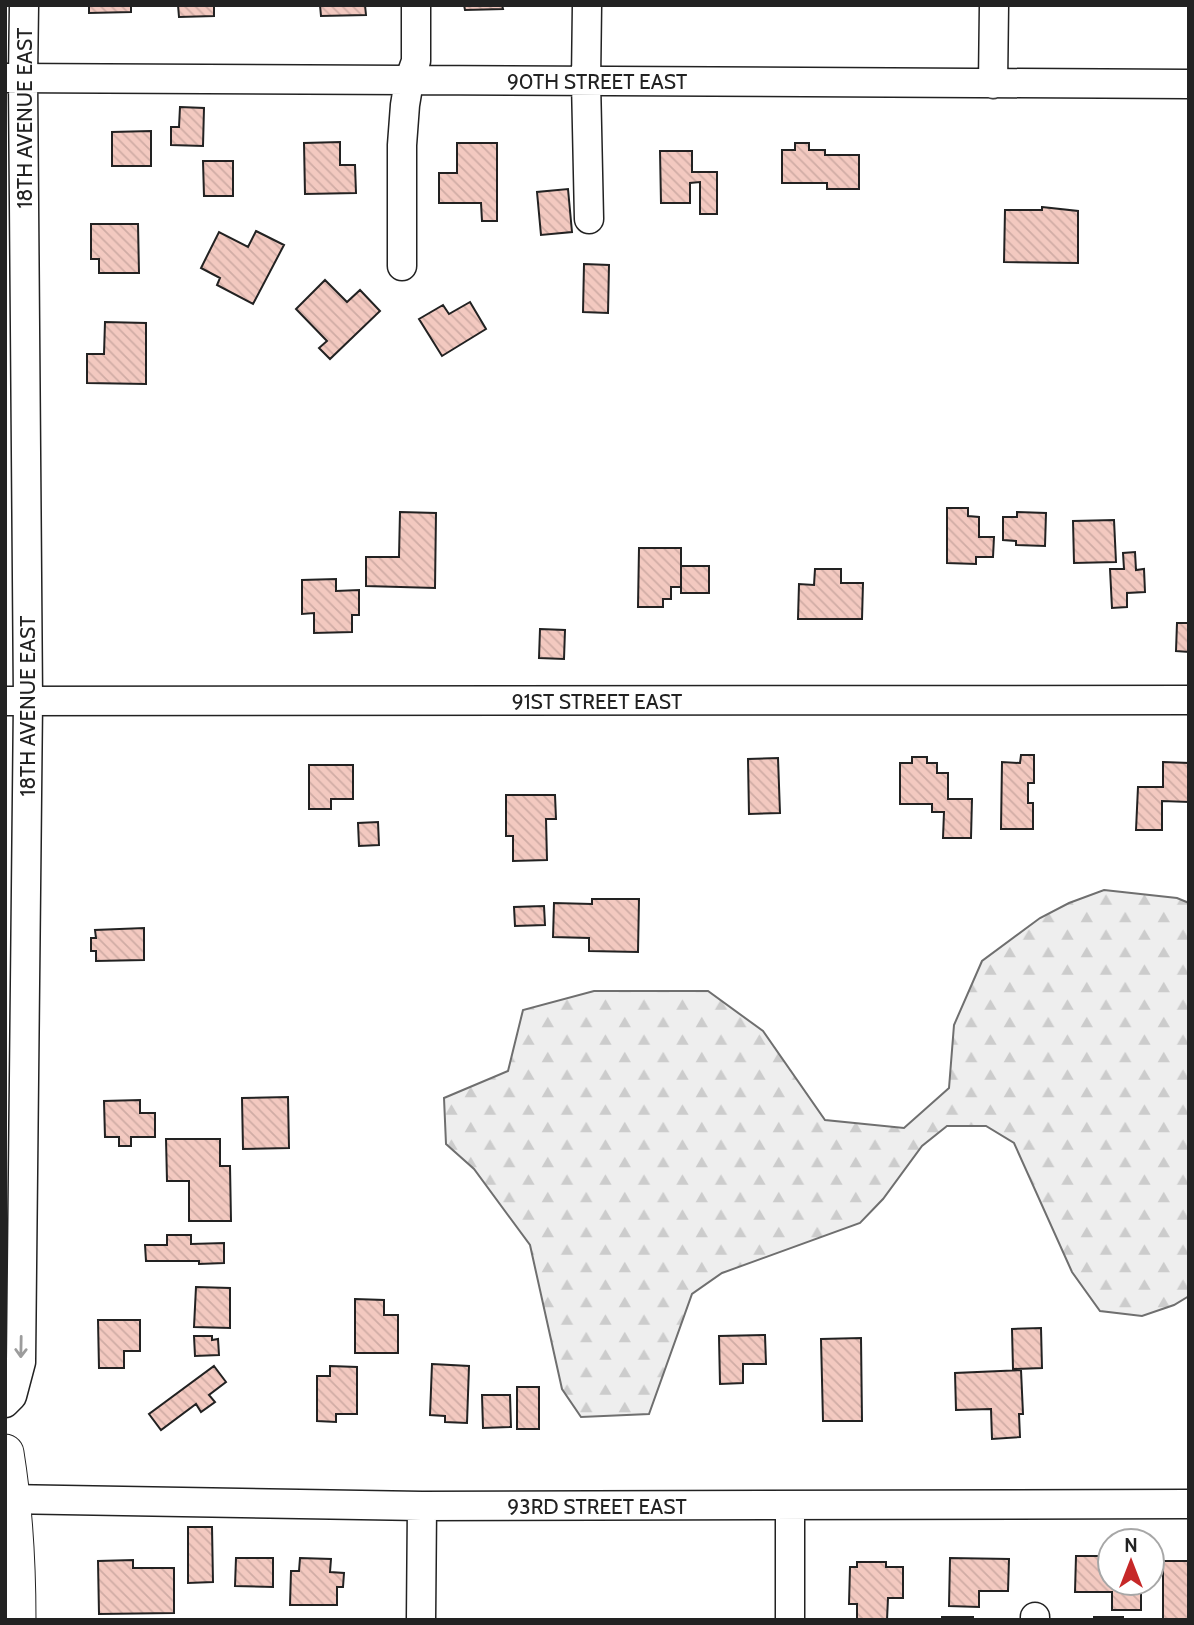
<svg xmlns="http://www.w3.org/2000/svg" width="1194" height="1625" viewBox="0 0 1194 1625" font-family="Cabin,sans-serif">
<style>
.forest{fill:url(#forest-firs);stroke:#6f6f6f;stroke-width:2}
.building{fill:url(#building-back-hatch);stroke:#222;stroke-width:2}
.lines{fill:none;stroke-linecap:round;stroke-linejoin:round}
.minor-casing{stroke:#222;stroke-width:31}
.major-casing{stroke:#222;stroke-width:39}
.minor{stroke:#fff;stroke-width:28}
.major{stroke:#fff;stroke-width:37}
.oneway{stroke:#9c9c9c}
.labels{text-anchor:middle;dominant-baseline:central;stroke-width:5;stroke-linejoin:round;paint-order:stroke}
.street-label{font-size:21px;fill:#222;stroke:#fff}
</style>
<defs>
<pattern id="forest-firs" width="22" height="20" patternUnits="userSpaceOnUse" patternTransform="scale(1.75)"><rect width="22" height="20" fill="#eee"/><path d="M5 1l3.5 6h-7zM16 11l3.5 6h-7z" fill="#ccc"/></pattern>
<pattern id="building-back-hatch" width="6" height="6" patternUnits="userSpaceOnUse" patternTransform="scale(1.75)"><rect width="6" height="6" fill="#f3c9c0"/><path d="M-1 5l2 2M0 0l6 6M5-1l2 2" fill="none" stroke="#d0aca5"/></pattern>
</defs>
<rect width="100%" height="100%" fill="#fff"/>
<path class="forest" d="M 1104,890 L 1177,898 L 1189,903 L 1189,1296 L 1174,1305 L 1142,1316 L 1100,1311 L 1072,1272 L 1014,1143 L 986,1126 L 947,1126 L 922,1146 L 883,1199 L 860,1223 L 722,1273 L 692,1294 L 649,1414 L 581,1417 L 562,1389 L 530,1245 L 474,1169 L 446,1144 L 444,1098 L 508,1071 L 523,1010 L 594,991 L 708,991 L 763,1031 L 825,1120 L 904,1128 L 949,1088 L 954,1025 L 982,961 L 1040,918 L 1069,903 Z"/>
<path class="building" d="M 89,5 L 131,5 L 131,12 L 89,13 Z
M 178,5 L 214,5 L 214,16 L 179,17 Z
M 320,5 L 365,5 L 366,15 L 321,16 Z
M 464,5 L 502,5 L 503,9 L 465,10 Z
M 180,107 L 204,108 L 203,146 L 171,145 L 171,127 L 179,127 Z
M 151,131 L 151,166 L 112,166 L 112,132 Z
M 340,142 L 340,165 L 355,165 L 356,193 L 305,194 L 304,143 Z
M 457,143 L 497,143 L 497,221 L 482,221 L 481,203 L 439,203 L 439,173 L 457,173 Z
M 795,143 L 809,143 L 809,150 L 825,150 L 825,155 L 859,155 L 859,189 L 827,189 L 827,183 L 782,183 L 782,150 L 795,150 Z
M 660,151 L 692,151 L 692,172 L 717,172 L 717,214 L 700,214 L 700,182 L 690,183 L 690,203 L 661,203 Z
M 203,161 L 233,161 L 233,196 L 204,196 Z
M 568,189 L 572,232 L 541,235 L 537,192 Z
M 1042,207 L 1078,211 L 1078,263 L 1004,262 L 1005,210 L 1042,210 Z
M 91,224 L 138,224 L 139,273 L 99,273 L 99,259 L 91,259 Z
M 256,231 L 284,245 L 253,304 L 217,285 L 220,278 L 201,268 L 219,232 L 248,247 Z
M 584,264 L 609,265 L 608,313 L 583,312 Z
M 325,280 L 347,302 L 360,290 L 380,311 L 330,359 L 319,348 L 327,341 L 296,309 Z
M 470,302 L 486,329 L 442,356 L 419,319 L 443,305 L 449,314 Z
M 105,322 L 146,323 L 146,384 L 87,383 L 87,354 L 104,354 Z
M 947,508 L 968,508 L 968,516 L 979,517 L 979,537 L 994,537 L 993,557 L 976,557 L 976,564 L 947,563 Z
M 400,512 L 436,513 L 435,588 L 366,586 L 366,557 L 399,557 Z
M 1017,512 L 1046,513 L 1045,546 L 1016,545 L 1016,541 L 1003,540 L 1003,517 L 1017,517 Z
M 1114,520 L 1116,562 L 1074,563 L 1073,521 Z
M 639,548 L 681,548 L 681,587 L 671,587 L 671,599 L 663,599 L 663,607 L 638,607 Z
M 1135,552 L 1136,570 L 1144,569 L 1145,592 L 1127,593 L 1127,607 L 1112,608 L 1110,569 L 1124,569 L 1123,553 Z
M 681,566 L 709,566 L 709,593 L 681,593 Z
M 815,569 L 841,569 L 841,583 L 863,583 L 862,619 L 798,619 L 799,584 L 814,585 Z
M 336,579 L 336,591 L 359,590 L 359,615 L 352,615 L 352,632 L 314,633 L 314,613 L 302,614 L 302,580 Z
M 1177,623 L 1189,623 L 1189,652 L 1176,651 Z
M 540,629 L 565,630 L 564,659 L 539,658 Z
M 1021,755 L 1034,755 L 1034,783 L 1028,783 L 1028,803 L 1033,803 L 1033,829 L 1001,829 L 1002,762 L 1020,763 Z
M 912,757 L 927,757 L 927,763 L 937,763 L 937,773 L 948,773 L 948,799 L 972,799 L 971,838 L 943,838 L 944,812 L 932,812 L 932,804 L 900,804 L 900,763 L 912,763 Z
M 778,758 L 780,813 L 749,814 L 748,759 Z
M 1163,762 L 1189,763 L 1189,802 L 1162,801 L 1162,830 L 1136,830 L 1138,787 L 1163,787 Z
M 309,765 L 353,765 L 353,799 L 331,799 L 331,809 L 309,809 Z
M 506,795 L 555,795 L 556,819 L 546,819 L 547,860 L 513,861 L 513,836 L 506,836 Z
M 378,822 L 379,845 L 359,846 L 358,823 Z
M 592,899 L 639,899 L 638,952 L 589,951 L 589,938 L 553,937 L 554,903 L 592,904 Z
M 544,906 L 545,925 L 515,926 L 514,907 Z
M 144,928 L 144,960 L 96,961 L 96,951 L 91,951 L 91,938 L 96,938 L 95,930 Z
M 288,1097 L 289,1148 L 243,1149 L 242,1098 Z
M 140,1100 L 140,1113 L 155,1113 L 155,1137 L 131,1137 L 131,1146 L 119,1146 L 119,1137 L 105,1137 L 104,1101 Z
M 166,1139 L 220,1139 L 220,1166 L 230,1166 L 231,1221 L 189,1221 L 189,1181 L 167,1181 Z
M 167,1235 L 191,1235 L 191,1244 L 224,1243 L 224,1263 L 199,1264 L 199,1261 L 146,1261 L 145,1245 L 167,1245 Z
M 196,1287 L 230,1288 L 230,1328 L 194,1327 Z
M 355,1299 L 384,1300 L 384,1315 L 398,1315 L 398,1353 L 355,1353 Z
M 98,1320 L 140,1320 L 140,1351 L 124,1351 L 124,1368 L 99,1368 Z
M 1041,1328 L 1042,1368 L 1013,1369 L 1012,1329 Z
M 765,1335 L 766,1364 L 743,1364 L 743,1383 L 720,1384 L 719,1336 Z
M 194,1336 L 212,1336 L 212,1340 L 218,1339 L 219,1355 L 195,1356 Z
M 861,1338 L 862,1421 L 823,1421 L 821,1339 Z
M 432,1364 L 469,1366 L 467,1423 L 445,1422 L 445,1416 L 430,1415 Z
M 214,1366 L 226,1382 L 209,1395 L 215,1402 L 201,1412 L 196,1404 L 161,1430 L 149,1414 Z
M 330,1366 L 357,1367 L 357,1414 L 336,1414 L 336,1422 L 317,1421 L 317,1376 L 330,1376 Z
M 1021,1370 L 1023,1414 L 1019,1414 L 1020,1437 L 992,1439 L 991,1409 L 956,1410 L 955,1373 Z
M 517,1387 L 539,1387 L 539,1429 L 517,1429 Z
M 482,1395 L 510,1395 L 511,1427 L 483,1428 Z
M 188,1527 L 212,1527 L 213,1582 L 188,1583 Z
M 1076,1556 L 1110,1556 L 1110,1583 L 1141,1583 L 1141,1610 L 1112,1610 L 1112,1592 L 1075,1592 Z
M 236,1558 L 273,1558 L 273,1587 L 235,1586 Z
M 300,1558 L 331,1559 L 330,1572 L 344,1573 L 343,1587 L 337,1587 L 337,1605 L 290,1605 L 291,1571 L 299,1571 Z
M 950,1558 L 1009,1559 L 1008,1591 L 979,1591 L 979,1607 L 949,1606 Z
M 133,1560 L 133,1568 L 174,1568 L 174,1613 L 99,1614 L 98,1561 Z
M 1163,1561 L 1189,1561 L 1189,1620 L 1163,1620 Z
M 857,1562 L 886,1562 L 886,1567 L 903,1567 L 903,1598 L 888,1598 L 887,1620 L 857,1620 L 857,1604 L 849,1604 L 850,1567 L 857,1567 Z
M 942,1617 L 973,1617 L 973,1620 L 942,1620 Z
M 1094,1617 L 1123,1617 L 1123,1620 L 1094,1620 Z"/>
<g class="lines">
<g class="minor-casing">
<path id="minor" d="M 587,5 L 586,81 L 589,219
M 5,78 L 1189,84
M 993,84 L 994,5
M 402,266 L 402,145 L 405,105 L 409,81 L 416,61 L 416,5
M 5,701 L 1189,700
M 5,1403 L 12,1396 L 21,1362 L 28,701 L 23,78 L 24,5
M 5,1499 L 422,1506 L 1189,1504
M 421,1620 L 422,1506
M 790,1620 L 790,1505
M 1035,1620 L 1035,1617"/>
</g>
<g class="major-casing">
<path id="major" d="M 5,1453 C 14,1509 17,1563 17,1620"/>
</g>
<use href="#minor" class="minor"/>
<use href="#major" class="major"/>
</g>
<defs><path id="oneway-shaft" d="M-6 0H5M1.5-3L5.5 0L1.5 3" fill="none" stroke-width="1.6" stroke-linecap="round" stroke-linejoin="round" transform="scale(1.75)"/></defs>
<use class="oneway" href="#oneway-shaft" transform="translate(21 1347) rotate(91)"/>
<g class="labels">
<g class="street-label">
<text x="597" y="81">90TH STREET EAST</text>
<text transform="translate(24 118) rotate(-90)">18TH AVENUE EAST</text>
<text x="597" y="701">91ST STREET EAST</text>
<text transform="translate(27 706) rotate(-90)">18TH AVENUE EAST</text>
<text x="597" y="1506">93RD STREET EAST</text>
</g>
</g>
<rect width="1194" height="1625" fill="none" stroke="#222222" stroke-width="14"/>
<g transform="translate(1131 1562)"><circle r="33" fill="#ffffff" stroke="#a7a7a7" stroke-width="2"/>
<path d="M0-5L12 26L0 18L-12 26Z" fill="#c62828"/>
<text y="-10" font-size="19" font-weight="bold" text-anchor="middle" fill="#222222">N</text>
</g>
</svg>
